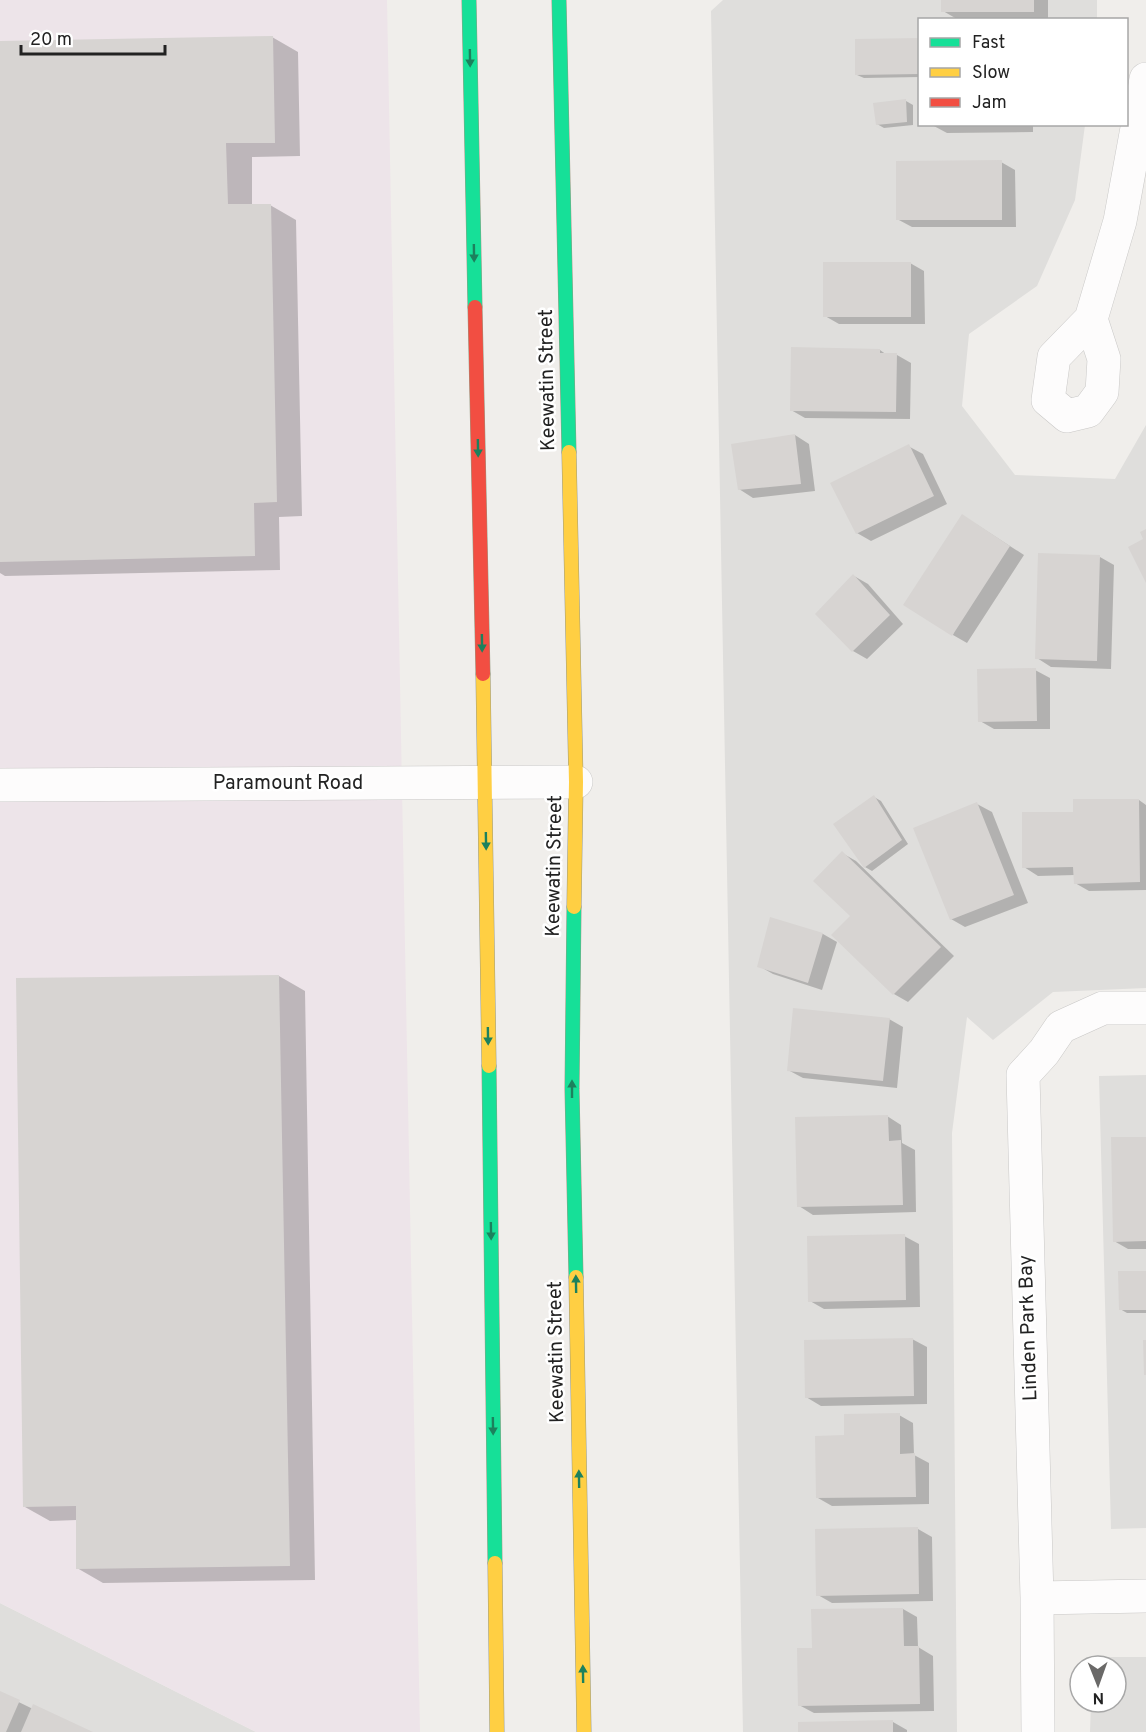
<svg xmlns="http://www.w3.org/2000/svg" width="1146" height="1732" viewBox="0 0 1146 1732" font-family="Overpass,sans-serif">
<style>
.residential{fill:#dfdedc}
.industrial{fill:#ede4e9}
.shadow{fill:#0003}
.building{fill:#d7d4d2}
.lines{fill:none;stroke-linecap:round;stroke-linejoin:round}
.street-casing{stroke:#c9c8c7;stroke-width:34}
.fast-casing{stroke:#999a82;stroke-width:15}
.slow-casing{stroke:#999a82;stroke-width:15}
.jam-casing{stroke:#999a82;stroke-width:15}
.street{stroke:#fdfcfc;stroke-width:33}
.fast{stroke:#16e098;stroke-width:14}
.slow{stroke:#ffcf43;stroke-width:14}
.jam{stroke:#f24e42;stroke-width:14}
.oneway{fill:#1c815d}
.labels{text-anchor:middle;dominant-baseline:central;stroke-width:5;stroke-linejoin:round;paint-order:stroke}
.street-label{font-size:20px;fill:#222;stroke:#fff}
</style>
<rect width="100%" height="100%" fill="#f0eeeb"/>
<path class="residential" d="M 723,0 L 1097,0 L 1097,19 L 920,20 L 920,124 L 1085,125 L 1075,200 L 1037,286 L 969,334 L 962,406 L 1015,475 L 1115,479 L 1146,425 L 1146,988 L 1053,992 L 993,1040 L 967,1017 L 952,1133 L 957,1732 L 743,1732 L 711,11 Z
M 1146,1075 L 1146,1528 L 1111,1529 L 1099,1076 Z
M 0,1603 L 256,1732 L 0,1732 Z
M 1092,1657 L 1146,1657 L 1146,1732 L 1090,1732 L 1091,1702 L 1116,1702 L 1116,1666 L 1092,1666 Z"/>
<path class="industrial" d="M 0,0 L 387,0 L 420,1732 L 256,1732 L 0,1603 Z"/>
<path class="shadow" d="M 943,0 L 1048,0 L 1048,19 L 957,19 L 943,11 Z
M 272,37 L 298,52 L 300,156 L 252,157 L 252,205 L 270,205 L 296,220 L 302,516 L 279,517 L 280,570 L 5,576 L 0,573 L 0,43 Z
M 920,40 L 920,77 L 864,78 L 857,75 Z
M 906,101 L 913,105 L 913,125 L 884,128 L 877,124 Z
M 1033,124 L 1033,132 L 947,133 L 932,125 Z
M 1001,162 L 1015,170 L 1016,227 L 912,227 L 897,219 Z
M 910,263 L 924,271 L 925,324 L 839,324 L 825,316 Z
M 880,350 L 887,355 L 897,355 L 911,363 L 910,419 L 805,418 L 791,410 Z
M 795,435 L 809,444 L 815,491 L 753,498 L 739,489 Z
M 908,446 L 923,454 L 947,504 L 871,541 L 857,533 Z
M 976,524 L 1024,555 L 967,643 L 953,635 Z
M 1100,557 L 1114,565 L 1111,669 L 1051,667 L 1037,658 Z
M 854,576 L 868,584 L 903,624 L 867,659 L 853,651 Z
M 1035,670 L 1050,678 L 1050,729 L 994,729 L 980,721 Z
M 874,797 L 881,801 L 908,844 L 872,871 L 865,867 Z
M 1139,800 L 1146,805 L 1146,890 L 1089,891 L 1075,883 L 1075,875 L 1038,876 L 1024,867 L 1075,814 Z
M 977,804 L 992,812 L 1028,903 L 965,927 L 951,919 Z
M 842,853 L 856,861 L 954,956 L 908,1002 L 894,994 L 833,935 L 852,916 Z
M 771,919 L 823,934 L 837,942 L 822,990 L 773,974 L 759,966 Z
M 279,976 L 305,991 L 315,1580 L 103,1583 L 77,1568 L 77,1520 L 50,1521 L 25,1507 Z
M 889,1019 L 903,1027 L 897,1088 L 803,1078 L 788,1070 Z
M 887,1116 L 901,1125 L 902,1143 L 915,1150 L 916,1212 L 813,1215 L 799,1206 Z
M 1146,1138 L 1146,1249 L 1128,1249 L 1114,1241 Z
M 904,1236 L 919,1244 L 920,1307 L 824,1309 L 810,1301 Z
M 1146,1272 L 1146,1313 L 1127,1313 L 1120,1309 Z
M 912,1339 L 927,1347 L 927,1404 L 821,1406 L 806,1397 Z
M 899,1415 L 913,1423 L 914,1455 L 929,1463 L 929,1504 L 832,1506 L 818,1498 L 846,1437 Z
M 918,1529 L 932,1537 L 933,1601 L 832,1603 L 818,1595 Z
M 903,1609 L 917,1617 L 918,1647 L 933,1656 L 934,1711 L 814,1713 L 799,1705 L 813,1649 L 813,1611 Z
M 0,1693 L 33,1709 L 90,1732 L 0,1732 Z
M 893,1722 L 907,1730 L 907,1732 L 800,1732 Z"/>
<path class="building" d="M 941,0 L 1034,0 L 1034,12 L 941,12 Z
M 273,36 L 275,143 L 226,143 L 228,204 L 271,204 L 277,502 L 254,503 L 255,556 L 0,562 L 0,41 Z
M 920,38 L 920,74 L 855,75 L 855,39 Z
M 906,99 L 907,122 L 876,125 L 873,103 Z
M 1002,160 L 1002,220 L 896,220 L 896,161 Z
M 823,262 L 911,262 L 911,317 L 823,317 Z
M 791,347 L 880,349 L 880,353 L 897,353 L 896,412 L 790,411 Z
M 795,434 L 801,484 L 738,490 L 731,444 Z
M 909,444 L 934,496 L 856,534 L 830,483 Z
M 962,514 L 1010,546 L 952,636 L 903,605 Z
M 1146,529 L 1146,583 L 1128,547 L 1143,539 L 1140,532 Z
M 1038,553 L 1100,555 L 1097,661 L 1035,659 Z
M 853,574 L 890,615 L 852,652 L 815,614 Z
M 1036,668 L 1037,721 L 978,722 L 977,669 Z
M 874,795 L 902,840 L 864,868 L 833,824 Z
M 1073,799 L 1139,799 L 1140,882 L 1074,884 L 1073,867 L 1022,868 L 1022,812 L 1073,812 Z
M 977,802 L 1014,895 L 950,920 L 913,828 Z
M 842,851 L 941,947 L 893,995 L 831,935 L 850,916 L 813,881 Z
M 770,917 L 823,933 L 808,983 L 757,967 Z
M 279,975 L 290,1566 L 76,1569 L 76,1506 L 23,1507 L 16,978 Z
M 793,1008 L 890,1018 L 883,1081 L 787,1071 Z
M 888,1115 L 889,1141 L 901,1140 L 903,1205 L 797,1207 L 795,1117 Z
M 1111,1137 L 1146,1137 L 1146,1241 L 1113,1242 Z
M 905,1234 L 906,1300 L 808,1302 L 807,1236 Z
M 1118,1271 L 1146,1271 L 1146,1310 L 1119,1310 Z
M 913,1338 L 914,1396 L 805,1398 L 804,1340 Z
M 1143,1340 L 1146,1340 L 1146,1375 L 1144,1375 Z
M 900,1413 L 900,1454 L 915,1453 L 916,1497 L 816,1498 L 815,1436 L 844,1435 L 844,1414 Z
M 918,1527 L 919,1594 L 816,1596 L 815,1529 Z
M 903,1608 L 904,1646 L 919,1646 L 920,1704 L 798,1706 L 797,1648 L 812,1648 L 811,1609 Z
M 0,1691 L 20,1700 L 6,1732 L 0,1732 Z
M 33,1704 L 93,1732 L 21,1732 Z
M 893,1720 L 893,1732 L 798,1732 L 798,1722 Z"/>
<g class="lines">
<g class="street-casing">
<path id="street" d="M 1091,319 L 1104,359 L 1102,392 L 1088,411 L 1067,416 L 1048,400 L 1054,357 L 1091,319 L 1120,221 L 1146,79
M 0,785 L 576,782
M 1037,1598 L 1146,1596
M 1038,1732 L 1037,1598 L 1023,1075 L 1044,1052 L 1061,1027 L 1103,1008 L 1146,1008"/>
</g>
<g class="fast-casing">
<path id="fast" d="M 469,0 L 475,307
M 559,0 L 569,452
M 574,907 L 572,1089 L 576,1277
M 489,1066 L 495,1563"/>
</g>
<g class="slow-casing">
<path id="slow" d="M 569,452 L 576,782 L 574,907
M 483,674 L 489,1066
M 576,1277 L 584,1732
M 495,1563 L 497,1732"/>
</g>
<g class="jam-casing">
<path id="jam" d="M 475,307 L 483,674"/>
</g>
<use href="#street" class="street"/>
<use href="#fast" class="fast"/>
<use href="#slow" class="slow"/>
<use href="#jam" class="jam"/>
</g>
<defs><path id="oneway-solid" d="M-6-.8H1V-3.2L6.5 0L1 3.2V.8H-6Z" transform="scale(1.5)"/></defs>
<g class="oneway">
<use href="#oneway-solid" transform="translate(470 58) rotate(89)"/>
<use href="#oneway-solid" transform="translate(474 253) rotate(89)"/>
<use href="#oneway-solid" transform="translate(478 448) rotate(89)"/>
<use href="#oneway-solid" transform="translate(482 643) rotate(89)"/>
<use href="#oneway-solid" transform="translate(486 841) rotate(89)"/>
<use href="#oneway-solid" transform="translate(488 1036) rotate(89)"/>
<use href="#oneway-solid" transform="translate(572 1089) rotate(-90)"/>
<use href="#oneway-solid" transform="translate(491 1231) rotate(89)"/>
<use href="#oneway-solid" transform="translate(576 1284) rotate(-91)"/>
<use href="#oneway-solid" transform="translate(493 1426) rotate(89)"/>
<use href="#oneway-solid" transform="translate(579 1479) rotate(-91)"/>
<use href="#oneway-solid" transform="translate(583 1674) rotate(-91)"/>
</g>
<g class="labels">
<g class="street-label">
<text transform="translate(548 380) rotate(-91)">Keewatin Street</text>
<text x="288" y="784">Paramount Road</text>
<text transform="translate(555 866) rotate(-89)">Keewatin Street</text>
<text transform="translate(1029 1328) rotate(-92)">Linden Park Bay</text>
<text transform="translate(557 1352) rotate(-91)">Keewatin Street</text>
</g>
</g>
<rect x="918" y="18" width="210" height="108" fill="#ffffff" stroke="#a7a7a7" stroke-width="1.5"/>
<rect x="930" y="38" width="30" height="9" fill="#16e098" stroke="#a7a7a7" stroke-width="1.5"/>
<text x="972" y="48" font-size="18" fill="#222222">Fast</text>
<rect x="930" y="68" width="30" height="9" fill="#ffcf43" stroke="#a7a7a7" stroke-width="1.5"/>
<text x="972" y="78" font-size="18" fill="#222222">Slow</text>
<rect x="930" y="98" width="30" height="9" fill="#f24e42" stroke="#a7a7a7" stroke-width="1.5"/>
<text x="972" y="108" font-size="18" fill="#222222">Jam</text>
<g transform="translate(1098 1684) rotate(179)"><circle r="28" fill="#ffffff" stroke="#a7a7a7" stroke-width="1.5"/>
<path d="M0-4.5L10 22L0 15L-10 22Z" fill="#6a6968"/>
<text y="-9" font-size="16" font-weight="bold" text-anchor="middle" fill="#222222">N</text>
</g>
<path d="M21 45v9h144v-9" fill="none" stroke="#222222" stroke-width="3"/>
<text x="30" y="45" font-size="18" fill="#222222" stroke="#ffffff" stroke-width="4.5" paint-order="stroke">20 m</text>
</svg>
